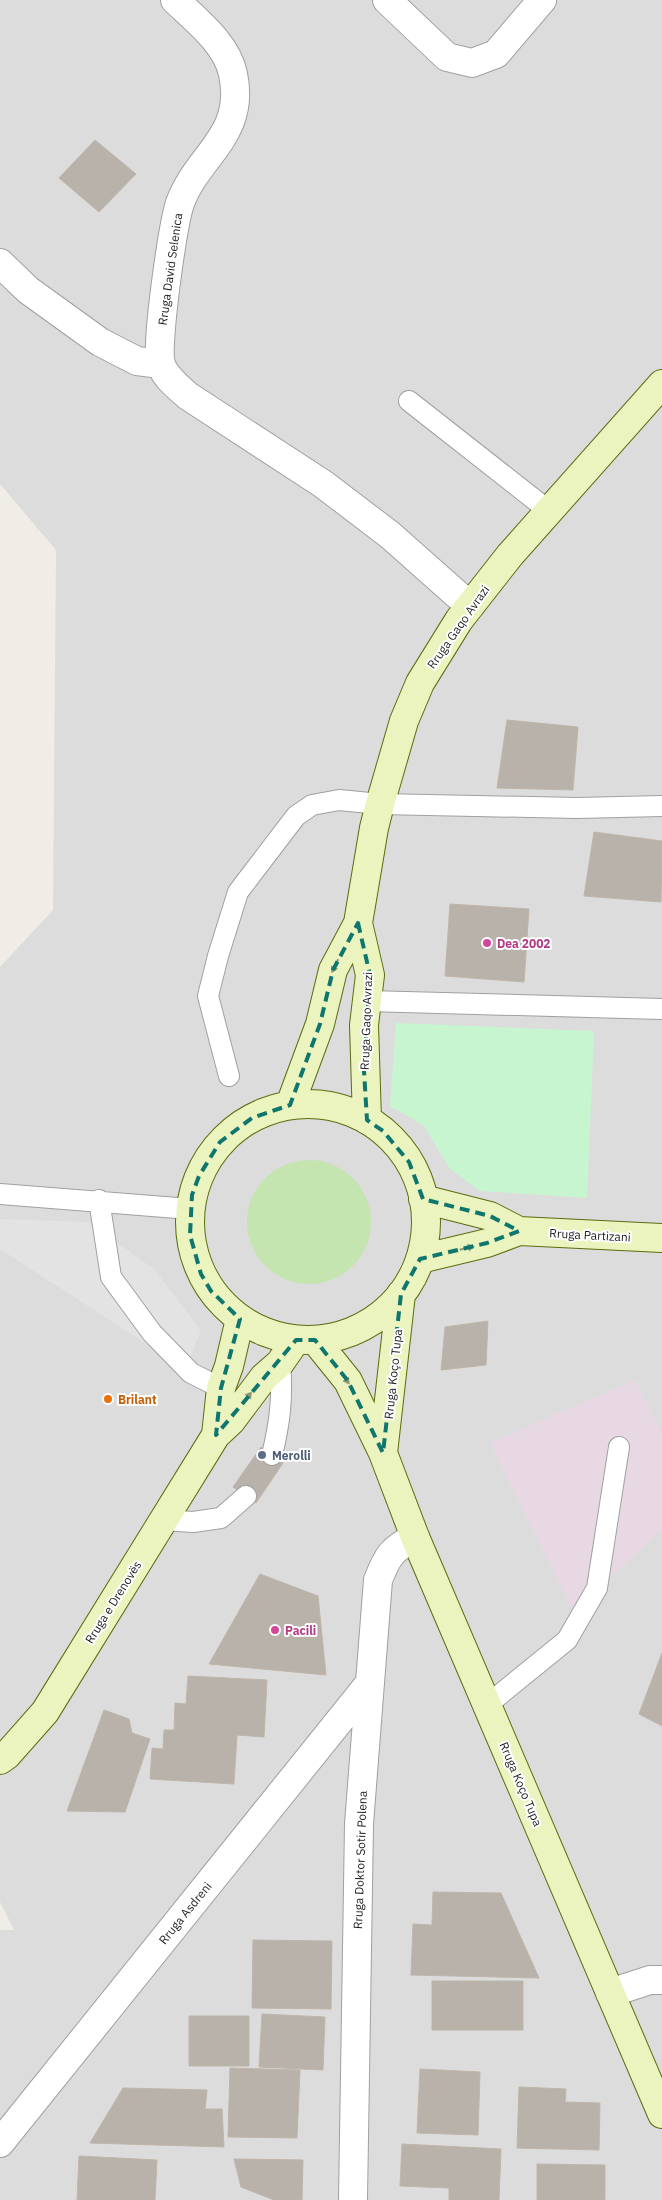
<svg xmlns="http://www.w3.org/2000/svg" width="662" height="2200" viewBox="0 0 662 2200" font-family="'IBM Plex Sans',sans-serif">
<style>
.residential{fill:#dddcdc}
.industrial{fill:#e7d8e3}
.grass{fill:#c4e4b0}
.park{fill:#c6f5cf}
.parking{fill:#e3e3e3}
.building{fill:#b8b2ab;stroke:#bfb5a9}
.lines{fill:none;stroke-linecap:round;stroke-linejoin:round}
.lane-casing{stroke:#a0a0a0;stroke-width:22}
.street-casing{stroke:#a0a0a0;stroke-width:30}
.secondary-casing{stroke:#586d0e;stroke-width:30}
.lane{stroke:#fff;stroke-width:20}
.street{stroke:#fff;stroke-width:28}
.secondary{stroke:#ebf4be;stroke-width:28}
.oneway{fill:#8f9476}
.marked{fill:none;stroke:#0f766e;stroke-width:4;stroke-dasharray:10 6;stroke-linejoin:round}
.hotel-dot{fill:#d1479c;stroke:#fff;stroke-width:2}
.food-dot{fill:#e8710a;stroke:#fff;stroke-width:2}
.service-dot{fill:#5c6f8a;stroke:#fff;stroke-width:2}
.labels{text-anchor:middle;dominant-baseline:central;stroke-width:4;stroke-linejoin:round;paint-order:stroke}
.street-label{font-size:12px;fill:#1f1f1f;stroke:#fff}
.hotel-label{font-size:12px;font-weight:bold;fill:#b23c85;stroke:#fff;text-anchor:start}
.food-label{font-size:12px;font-weight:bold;fill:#c56008;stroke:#fff;text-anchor:start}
.service-label{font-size:12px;font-weight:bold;fill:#4e5e75;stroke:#fff;text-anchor:start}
</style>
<rect width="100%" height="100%" fill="#efede6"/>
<path class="residential" d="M 0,0 L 662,0 L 662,2200 L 0,2200 L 0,1930 L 14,1930 L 0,1902 L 0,967 L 53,910 L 56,550 L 0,484 Z"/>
<path class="industrial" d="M 635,1380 L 662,1433 L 662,1530 L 574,1612 L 490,1443 Z"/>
<path class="grass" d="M247 1222a62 62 0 1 1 124 0a62 62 0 1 1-124 0Z"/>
<path class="park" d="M 396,1023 L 594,1031 L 587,1198 L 480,1191 L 450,1169 L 424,1126 L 390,1106 Z"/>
<path class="parking" d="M 0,1219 L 88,1222 L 154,1269 L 201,1331 L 185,1369 L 0,1249 Z"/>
<path class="building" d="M 95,140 L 136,174 L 99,212 L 59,178 Z
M 507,720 L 578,727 L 573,790 L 497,788 Z
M 594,832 L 662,841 L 661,902 L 584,896 Z
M 450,904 L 529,909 L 524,982 L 445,976 Z
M 488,1321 L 486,1365 L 441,1370 L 445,1327 Z
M 261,1447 L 283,1463 L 256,1503 L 233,1487 Z
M 260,1574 L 318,1596 L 326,1675 L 209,1664 Z
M 662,1653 L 662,1726 L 639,1714 Z
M 188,1676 L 267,1680 L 264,1737 L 237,1735 L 234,1784 L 150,1779 L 152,1748 L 163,1749 L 164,1730 L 174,1730 L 175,1703 L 186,1704 Z
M 104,1710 L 129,1719 L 132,1733 L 150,1739 L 125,1812 L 67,1811 Z
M 433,1892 L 501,1893 L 539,1978 L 411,1975 L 413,1924 L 432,1925 Z
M 253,1940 L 332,1941 L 331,2009 L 252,2008 Z
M 432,1981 L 523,1981 L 523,2030 L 432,2030 Z
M 262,2014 L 325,2017 L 323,2070 L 259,2067 Z
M 189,2016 L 249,2016 L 249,2066 L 189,2066 Z
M 230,2068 L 300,2070 L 297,2138 L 228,2137 Z
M 420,2069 L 480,2072 L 478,2135 L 417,2133 Z
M 519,2087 L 566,2089 L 565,2102 L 600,2103 L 599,2150 L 517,2148 Z
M 123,2088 L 207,2090 L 205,2109 L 222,2109 L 224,2147 L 90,2143 Z
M 402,2144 L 501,2149 L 499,2200 L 449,2200 L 449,2188 L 400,2186 Z
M 79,2156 L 157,2160 L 155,2200 L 77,2200 Z
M 234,2159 L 303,2160 L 302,2200 L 274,2200 L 241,2187 Z
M 537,2164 L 605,2165 L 605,2200 L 537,2200 Z"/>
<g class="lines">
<g class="lane-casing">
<path id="lane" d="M 409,401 L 549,511
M 367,1001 L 662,1009
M 229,1076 L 208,996 L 218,956 L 238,892 L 296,816 L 312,805 L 339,800 L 380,804 L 577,808 L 662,806
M 0,1194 L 190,1209
M 99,1200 L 111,1277 L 152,1333 L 191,1373 L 221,1388
M 272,1455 C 280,1422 283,1397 280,1363
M 163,1520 L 193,1522 L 221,1518 L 246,1496
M 487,1705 L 567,1640 L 597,1588 L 619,1447"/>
</g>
<g class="street-casing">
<path id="street" d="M 175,0 C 196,20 227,44 233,74 C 246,136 198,154 180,203 C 173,225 155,346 161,365 C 166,378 178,387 188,396 L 323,484 L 390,535 L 470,606
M 387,0 L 447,57 L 472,63 L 496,54 L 542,0
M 0,263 L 28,290 L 100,342 L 137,361 L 161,364
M 610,1993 L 650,1980 L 662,1980
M 0,2143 L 369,1684
M 353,2200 L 359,1824 L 378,1580 C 388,1555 391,1550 415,1537"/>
</g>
<g class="secondary-casing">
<path id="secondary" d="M 358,923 L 370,975 L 364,1025 L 367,1120
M190 1222a118 118 0 1 1 236 0a118 118 0 1 1-236 0Z
M 290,1105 L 320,1024 L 333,970 L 358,923 L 374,828 L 380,804 L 404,721 L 420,683 L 459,620 L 510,555 L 662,384
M 423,1199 L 490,1216 L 519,1231 L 662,1238
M 420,1259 L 487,1243 L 519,1231
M 315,1340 L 348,1381 L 383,1453 L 415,1537 L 662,2114
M 216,1435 L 221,1388 L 229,1366 L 240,1319
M 383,1453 L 401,1294
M 0,1760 L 7,1755 L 45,1712 L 216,1435 L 231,1421 L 264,1377 L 280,1363 L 296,1340"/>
</g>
<use href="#lane" class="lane"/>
<use href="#street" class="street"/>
<use href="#secondary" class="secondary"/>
</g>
<defs><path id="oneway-solid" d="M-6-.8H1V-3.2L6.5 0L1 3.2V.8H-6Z" transform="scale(1.25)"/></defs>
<g class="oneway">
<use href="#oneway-solid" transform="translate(335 966) rotate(115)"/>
<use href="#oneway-solid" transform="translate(467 1248) rotate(-13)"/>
<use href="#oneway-solid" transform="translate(345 1378) rotate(55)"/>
<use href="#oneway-solid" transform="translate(247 1398) rotate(-53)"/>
</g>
<path class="marked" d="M 358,923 L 370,975 L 364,1071 L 367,1120 L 383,1131 L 409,1162 L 423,1199 L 490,1216 L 519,1231 L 487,1243 L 420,1259 L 401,1294 L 383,1453 L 348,1381 L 315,1340 L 296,1340 L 216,1435 L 221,1388 L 240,1319 L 211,1291 L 201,1274 L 190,1235 L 192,1195 L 199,1176 L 220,1142 L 252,1118 L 290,1105 L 320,1024 L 333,970 Z"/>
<g class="hotel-dot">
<circle cx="487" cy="943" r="5"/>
<circle cx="275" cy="1630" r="5"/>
</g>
<circle class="food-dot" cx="108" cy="1399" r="5"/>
<circle class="service-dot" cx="262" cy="1455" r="5"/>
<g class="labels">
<g class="street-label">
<text transform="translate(170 269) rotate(-82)">Rruga David Selenica</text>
<text transform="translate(458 627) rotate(-55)">Rruga Gaqo Avrazi</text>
<text transform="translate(366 1021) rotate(-88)">Rruga Gaqo Avrazi</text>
<text transform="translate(590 1235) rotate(3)">Rruga Partizani</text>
<text transform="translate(393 1374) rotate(-84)">Rruga Koço Tupa</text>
<text transform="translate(113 1602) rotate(-58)">Rruga e Drenovës</text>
<text transform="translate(521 1784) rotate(67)">Rruga Koço Tupa</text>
<text transform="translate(360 1860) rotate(-88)">Rruga Doktor Sotir Polena</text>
<text transform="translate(185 1913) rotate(-51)">Rruga Asdreni</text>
</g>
<g class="hotel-label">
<text x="497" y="943">Dea 2002</text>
<text x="285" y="1630">Pacili</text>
</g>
<g class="food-label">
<text x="118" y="1399">Brilant</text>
</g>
<g class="service-label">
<text x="272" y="1455">Merolli</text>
</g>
</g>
</svg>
